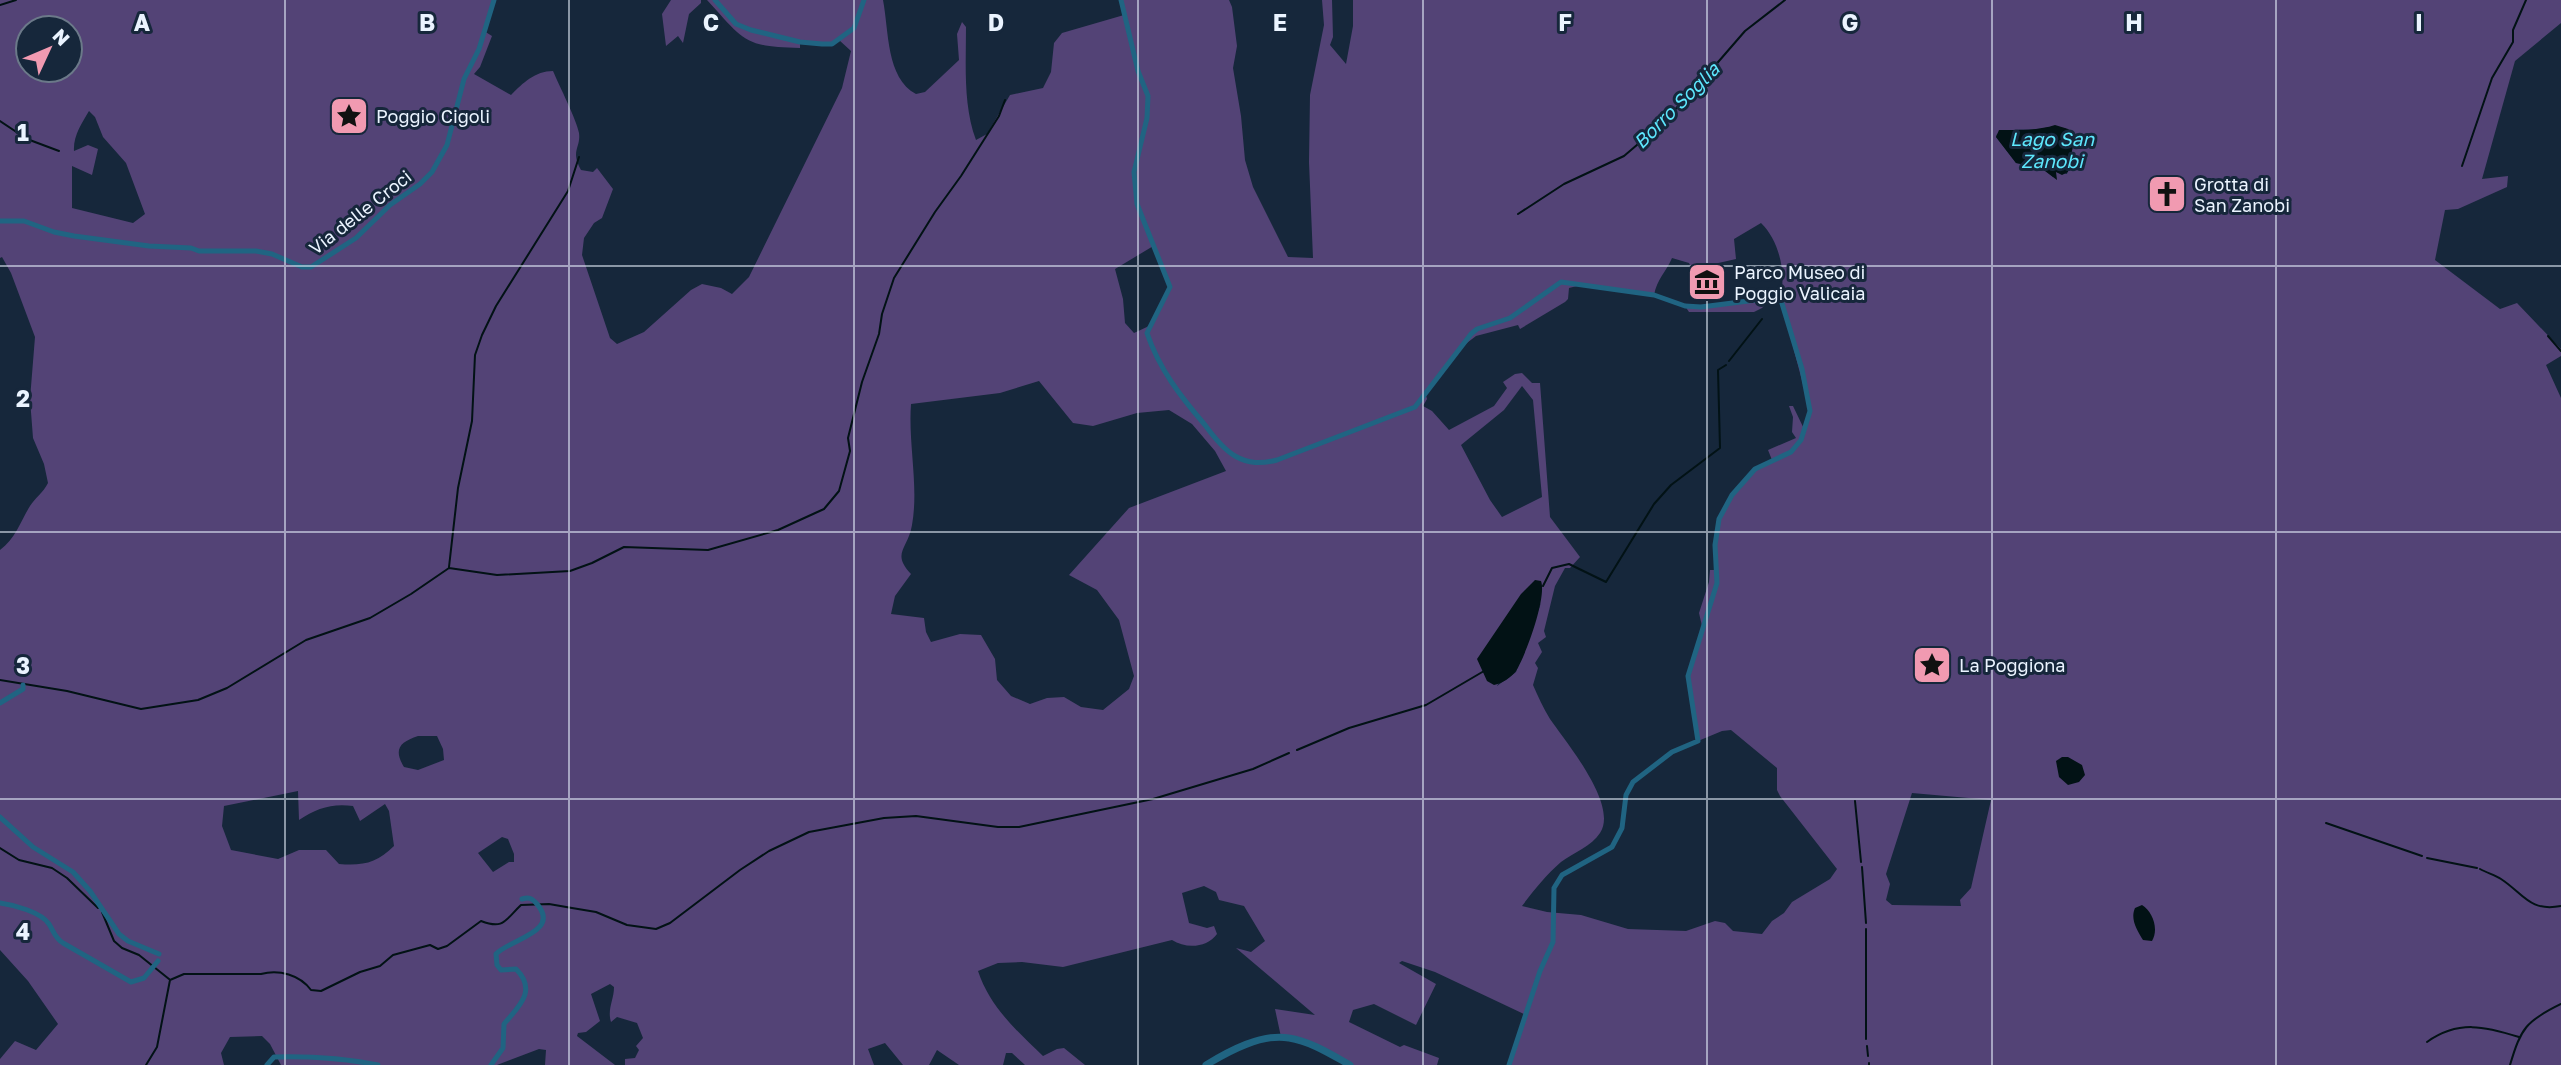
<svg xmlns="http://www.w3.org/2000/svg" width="2561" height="1065" viewBox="0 0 2561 1065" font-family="'Golos Text',sans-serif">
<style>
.green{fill:#534376;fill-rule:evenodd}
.water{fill:#021215}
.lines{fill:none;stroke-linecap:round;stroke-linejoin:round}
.stream{stroke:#021215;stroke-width:2}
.minor{stroke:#206482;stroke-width:5}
.tertiary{stroke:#206482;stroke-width:7}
.grid{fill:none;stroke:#ebf4ff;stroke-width:2;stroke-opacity:0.55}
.labels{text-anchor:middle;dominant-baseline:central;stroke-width:6;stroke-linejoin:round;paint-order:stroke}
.poi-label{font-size:18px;fill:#ebf4ff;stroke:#16273b;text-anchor:start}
.street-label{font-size:18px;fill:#ebf4ff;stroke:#16273b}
.water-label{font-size:19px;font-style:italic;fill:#5de7fd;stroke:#16273b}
.grid-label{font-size:23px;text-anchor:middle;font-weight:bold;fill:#ebf4ff;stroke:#16273b;stroke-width:6;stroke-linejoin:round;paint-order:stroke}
</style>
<rect width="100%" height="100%" fill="#16273b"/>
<path class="green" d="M 0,0 L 494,0 L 484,31 L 492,36 L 480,67 L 474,74 L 511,95 C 523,83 535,71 553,71 C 559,85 577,121 579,133 C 581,148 570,150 581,170 L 593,172 L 597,168 L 613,189 L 602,218 L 594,223 L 584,238 L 582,255 L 610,338 L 617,344 L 644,332 L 691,290 L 702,284 L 721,288 L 732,294 L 749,277 L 842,88 L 851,51 L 839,40 L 832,44 L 800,42 L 800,48 C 743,47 744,40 707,0 L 883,0 C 889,31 886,78 916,94 L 925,92 L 959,60 L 957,34 L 962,22 L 966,27 C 966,64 963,105 976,140 L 987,134 L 1010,95 L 1043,88 L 1051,72 L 1054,43 L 1062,33 L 1124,15 L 1121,0 L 1229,0 L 1232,7 L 1237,46 L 1233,68 L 1241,116 L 1245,160 L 1253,187 L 1288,257 L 1313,258 L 1309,162 L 1310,95 L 1324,25 L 1322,0 L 1332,0 L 1333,37 L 1330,45 L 1346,64 L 1353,26 L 1353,0 L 2561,0 L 2561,23 L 2515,61 L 2482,179 L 2508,176 L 2507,187 L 2458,209 L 2445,210 L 2435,260 L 2500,309 L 2517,303 L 2561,349 L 2561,356 L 2546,365 L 2561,398 L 2561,1065 L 1511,1065 L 1526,1015 L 1435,972 L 1402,961 L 1399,963 L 1436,984 L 1416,1025 L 1374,1004 L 1353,1010 L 1349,1022 L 1400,1047 L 1404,1045 L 1439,1058 L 1437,1065 L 1350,1065 L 1305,1043 L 1281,1037 L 1275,1009 L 1315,1015 L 1236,948 L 1251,952 L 1265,941 L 1244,906 L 1219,900 L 1216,892 L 1204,886 L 1182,893 L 1189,923 L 1207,928 L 1214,926 L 1217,934 C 1207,948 1186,949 1172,940 L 1063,967 L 1022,962 L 998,963 L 978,971 C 990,1007 1016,1030 1043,1056 L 1057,1049 L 1064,1048 L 1085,1065 L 1025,1065 L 1012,1053 L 1006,1053 L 1003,1065 L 959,1065 L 937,1050 L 929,1065 L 903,1065 L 885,1043 L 868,1049 L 874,1065 L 625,1065 L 625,1059 L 635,1058 L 639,1050 L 636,1046 L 643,1038 L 637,1023 L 617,1017 L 611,1022 C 607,1009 614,1000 614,987 L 610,984 L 591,994 L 600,1021 L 586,1032 L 578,1033 L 577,1036 L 615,1065 L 545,1065 L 546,1050 L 539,1049 L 497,1065 L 281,1065 L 270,1044 L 262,1036 L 230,1037 L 221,1053 L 224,1065 L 0,1065 L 0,1059 L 15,1041 L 36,1050 L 58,1024 L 28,981 L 0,950 L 0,550 C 16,538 20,522 30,506 C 35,498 43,493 48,483 L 44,464 L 33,438 L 30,399 L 35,337 L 11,273 L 2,257 L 0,258 ZM 28,28 L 70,28 L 70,70 L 28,70 ZM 89,111 L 95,117 L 103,137 L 126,163 L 145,214 L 133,223 L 72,208 L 72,166 L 92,175 L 98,149 L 88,145 L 74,151 C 73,136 82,123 89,111 ZM 2049,127 L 2065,128 L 2075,136 L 2067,174 L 2056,172 L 2053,177 L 2042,168 L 2016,163 L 1996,137 L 1997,134 C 2014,126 2031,132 2049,127 ZM 1761,223 C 1779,240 1787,274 1780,297 L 1810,411 L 1805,431 L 1793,406 L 1789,406 L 1793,417 L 1792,432 L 1796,438 L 1768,450 L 1772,460 C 1750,472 1726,495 1719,520 C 1715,536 1717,554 1715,570 L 1710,570 L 1709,582 L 1699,613 L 1702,626 L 1688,676 L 1698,741 L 1722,731 L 1731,730 L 1777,768 L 1777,790 L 1780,796 L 1837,869 L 1830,879 L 1792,902 L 1784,913 L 1772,921 L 1762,934 L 1733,931 L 1725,923 L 1715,921 L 1686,931 L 1628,929 L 1581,915 L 1547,912 L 1522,906 C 1534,890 1546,875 1561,862 C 1573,853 1592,846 1600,833 C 1619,805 1565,741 1550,719 C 1543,708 1538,696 1533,685 L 1538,668 L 1535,663 L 1542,652 L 1538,643 L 1546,637 L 1544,631 L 1555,586 L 1565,568 L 1570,568 L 1580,557 L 1550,517 L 1540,383 L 1532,383 L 1522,373 L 1515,374 L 1503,382 L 1507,388 L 1494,406 L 1449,430 L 1432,411 L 1423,406 L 1427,399 L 1426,395 L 1459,349 L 1476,336 L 1518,325 L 1520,329 L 1565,302 L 1568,299 L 1569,288 L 1585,284 L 1654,295 C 1657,279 1666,272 1672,258 L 1689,263 L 1692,269 L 1736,259 L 1734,239 ZM 1155,245 L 1170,287 L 1149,326 L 1134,333 L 1125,323 L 1123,299 L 1115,269 ZM 1039,381 L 1073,423 L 1093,426 L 1137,413 L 1169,410 L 1192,424 L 1215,451 L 1226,471 L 1129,508 L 1069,575 L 1097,590 L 1119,620 L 1134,676 L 1129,689 L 1103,710 L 1081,707 L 1064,697 L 1047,698 L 1030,704 L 1011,696 L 997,680 L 995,659 L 981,635 L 960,634 L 931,642 L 926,632 L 924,618 L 891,614 L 895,596 L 911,574 C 891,553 908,549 912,525 C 919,486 908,444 911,404 L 1000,393 ZM 1522,386 L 1533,400 L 1542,497 L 1502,517 L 1490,500 L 1461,445 L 1504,410 ZM 1541,603 L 1516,672 L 1497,686 ZM 418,736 L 437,736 L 443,749 L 444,760 L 418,770 L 404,767 C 393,749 400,742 418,736 ZM 298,791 L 299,820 C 316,808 333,803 353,806 L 360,821 L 385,804 L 389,811 L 394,846 C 377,863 363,866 339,864 L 326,850 L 299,850 L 278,859 L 231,850 L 222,826 L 224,806 ZM 1912,793 L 1991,800 L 1971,888 L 1960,900 L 1961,906 L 1892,905 L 1886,900 L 1890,884 L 1886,874 ZM 502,837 L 508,839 L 514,854 L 514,862 L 509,862 L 493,872 L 478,853 Z
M 671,0 L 701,0 L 701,3 L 689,14 L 683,43 L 678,36 L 666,46 L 662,14 Z
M 1770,300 L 1762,308 L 1754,312 L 1689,312 L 1685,306 Z"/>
<path class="water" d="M 2055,125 L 2068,129 L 2075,135 L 2068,172 L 2062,175 L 2056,172 L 2057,180 L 2041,168 L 2016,163 L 1996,137 L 1999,130 C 2018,130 2036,131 2055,125 Z
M 1535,580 L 1541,581 C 1547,597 1526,655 1516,671 C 1512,677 1501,684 1494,685 L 1487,681 L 1477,659 L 1521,594 Z
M 2062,757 L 2068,757 L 2082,765 L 2085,775 L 2079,782 L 2068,785 L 2059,777 L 2056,761 Z
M 2142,905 C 2153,912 2159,929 2152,941 L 2143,940 C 2137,930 2130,919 2135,908 Z"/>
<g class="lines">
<path class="stream" d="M 0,5 L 16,0
M 0,121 L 27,139 L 59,151
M 2462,166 L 2492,78 L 2513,42 L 2513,30 L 2526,0
M 1518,214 L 1564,184 L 1624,156 L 1658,127 L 1693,91 L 1745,31 L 1785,0
M 2548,336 L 2561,351
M 1729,361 L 1762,319
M 449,567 L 458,488 L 472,421 L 475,355 L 482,335 L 496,306 L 568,191 L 579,157
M 1543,586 L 1552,568 L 1569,564 L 1606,582 L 1654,504 L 1671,485 L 1720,448 L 1718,370 L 1726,365
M 0,680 L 67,691 L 141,709 L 198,700 L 227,688 L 306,640 L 370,618 L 411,594 L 449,568 L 497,575 L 570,571 L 592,563 L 624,547 L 708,550 L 778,530 L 824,509 L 839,491 L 850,451 L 848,438 L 862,382 L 879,334 L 882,314 L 894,278 L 935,212 L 961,176 L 999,116 L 1005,100
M 1297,750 L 1349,728 L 1426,705 L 1484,671
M 1855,801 L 1861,862
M 2326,823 L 2422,856
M 0,848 L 19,860 L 52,868 L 67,878 L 98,908
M 2427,858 L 2477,868
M 1862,867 L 1866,923
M 2480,869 C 2487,873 2495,875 2501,879 C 2524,894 2529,912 2561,906
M 102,912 L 114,941 L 122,948 L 139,955 L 169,979
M 170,980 L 184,974 L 261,974 C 279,969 300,975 311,990 L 321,991 L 360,972 L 380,966 L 393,955 L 430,945 L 438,949 L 447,946 L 481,921 C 504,930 505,920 521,905 L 549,904 L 572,908 L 596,912 L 627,925 L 656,929 L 670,923 L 740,870 L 769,851 L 809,832 L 884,818 L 916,816 L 998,827 L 1019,827 L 1153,799 L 1253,769 L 1289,753
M 1866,1039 L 1866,929
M 2427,1042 C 2458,1020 2485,1026 2519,1037
M 1867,1046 L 1868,1056
M 1869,1063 L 1869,1065
M 146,1065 L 157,1047 L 170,980
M 2510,1065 C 2521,1028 2526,1021 2561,1004"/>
<path class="minor" d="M 715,0 L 736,24 L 751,30 L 800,42 L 822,44 L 832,44 L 854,28 L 864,0
M 1121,0 L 1138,71 L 1148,96 L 1147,118 L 1134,172 L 1137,204 L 1170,287 L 1147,333 C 1159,369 1181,397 1205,425 C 1213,436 1223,449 1235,456 C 1249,464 1261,464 1277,460 L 1415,407 L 1471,334 L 1477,329 L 1510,318 L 1561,282 L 1654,295 L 1685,306 L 1701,307 L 1780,297 L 1802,369 L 1810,411 L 1801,440 L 1791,452 L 1755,469 L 1732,495 L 1719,519 L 1715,545 L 1717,583 L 1688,676 L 1698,741 L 1672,752 L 1633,782 L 1626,795 L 1622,828 L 1612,847 L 1562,875 L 1554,888 L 1553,942 L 1540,971 L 1509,1065
M 0,221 L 24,221 L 54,232 L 74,236 L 149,246 L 191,248 L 199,251 L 256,251 L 272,254 L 302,267 L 311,267 L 356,238 L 390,205 L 420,184 L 432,172 L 447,145 L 464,79 L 479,49 L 494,0
M 0,703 L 23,689 L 23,685
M 0,817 L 33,847 L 73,872 L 90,891 L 119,934 L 128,941 L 159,954
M 0,903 C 14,905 41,912 49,924 C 54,932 55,938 63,943 L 131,982 L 144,978 L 158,961
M 267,1065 L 274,1057 C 310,1056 343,1058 378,1065
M 491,1065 L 503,1048 L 504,1024 C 518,1007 538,991 516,969 L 501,970 L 497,965 L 496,954 C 510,939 561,932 537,904 C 532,898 529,897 522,899"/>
<path class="tertiary" d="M 1206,1065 C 1229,1051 1262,1033 1289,1038 C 1310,1041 1332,1055 1350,1065"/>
</g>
<path class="grid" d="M 285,0 L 285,1065M 569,0 L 569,1065M 854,0 L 854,1065M 1138,0 L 1138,1065M 1423,0 L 1423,1065M 1707,0 L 1707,1065M 1992,0 L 1992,1065M 2276,0 L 2276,1065M 0,266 L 2561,266M 0,532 L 2561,532M 0,799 L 2561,799"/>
<defs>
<g id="sight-square" transform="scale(2.0125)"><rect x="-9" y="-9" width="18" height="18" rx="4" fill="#f19ab1" stroke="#16273b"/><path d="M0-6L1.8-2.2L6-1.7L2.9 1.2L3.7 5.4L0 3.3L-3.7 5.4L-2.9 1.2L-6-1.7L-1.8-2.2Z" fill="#111"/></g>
<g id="church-square" transform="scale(2.0125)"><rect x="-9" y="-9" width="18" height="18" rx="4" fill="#f19ab1" stroke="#16273b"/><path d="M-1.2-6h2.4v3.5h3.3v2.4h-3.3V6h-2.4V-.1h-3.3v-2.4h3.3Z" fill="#111"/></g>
<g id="museum-square" transform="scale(2.0125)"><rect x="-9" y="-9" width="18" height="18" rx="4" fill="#f19ab1" stroke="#16273b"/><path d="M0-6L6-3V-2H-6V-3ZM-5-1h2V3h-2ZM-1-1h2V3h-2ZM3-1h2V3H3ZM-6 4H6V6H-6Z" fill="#111"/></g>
</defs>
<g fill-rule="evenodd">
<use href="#sight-square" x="349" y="116"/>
<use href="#church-square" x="2167" y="194"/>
<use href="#museum-square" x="1707" y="282"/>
<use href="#sight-square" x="1932" y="665"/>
</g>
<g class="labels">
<g class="poi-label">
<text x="376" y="116">Poggio Cigoli</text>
<text x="2194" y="184">Grotta di<tspan x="2194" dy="21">San Zanobi</tspan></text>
<text x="1734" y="272">Parco Museo di<tspan x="1734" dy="21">Poggio Valicaia</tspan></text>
<text x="1959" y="665">La Poggiona</text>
</g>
<g class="street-label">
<text transform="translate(360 212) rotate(-38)">Via delle Croci</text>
</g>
<g class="water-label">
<text transform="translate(1676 105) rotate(-45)">Borro Soglia</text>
<text x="2052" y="138">Lago San<tspan x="2052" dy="22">Zanobi</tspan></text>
</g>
</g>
<g class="grid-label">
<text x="142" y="31">A</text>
<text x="427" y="31">B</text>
<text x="711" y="31">C</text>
<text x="996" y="31">D</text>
<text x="1280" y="31">E</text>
<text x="1565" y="31">F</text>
<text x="1850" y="31">G</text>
<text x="2134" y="31">H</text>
<text x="2419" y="31">I</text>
<text x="23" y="141">1</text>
<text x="23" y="407">2</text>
<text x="23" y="674">3</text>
<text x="23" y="940">4</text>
</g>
<g transform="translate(49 49) rotate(46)"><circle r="33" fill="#16273b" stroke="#6b7989" stroke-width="2"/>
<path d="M0-5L12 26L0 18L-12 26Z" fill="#f19ab1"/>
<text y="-10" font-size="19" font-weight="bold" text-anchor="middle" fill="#ebf4ff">N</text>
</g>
</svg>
